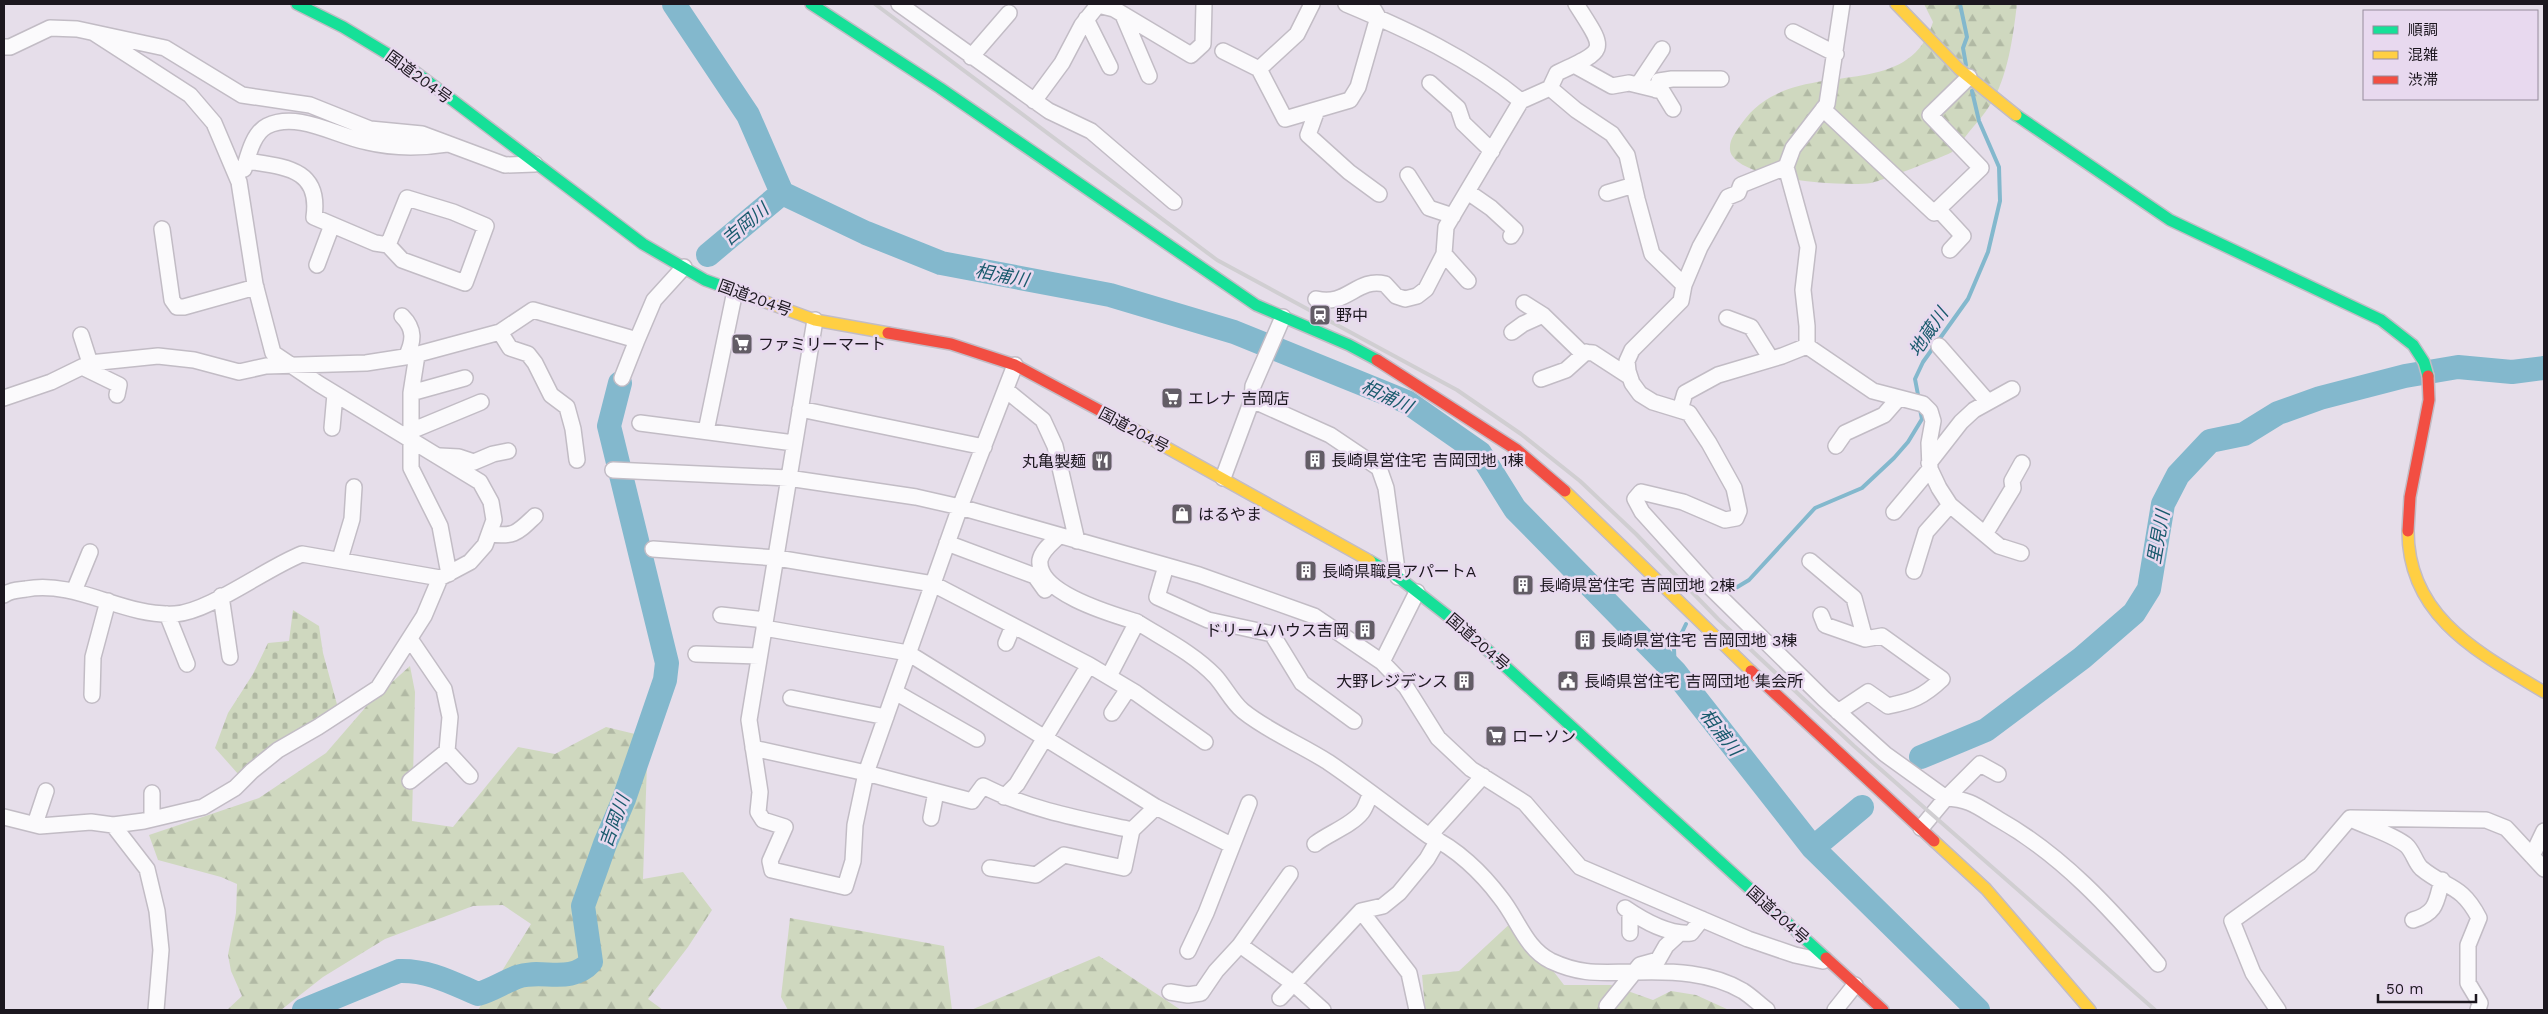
<svg xmlns="http://www.w3.org/2000/svg" width="2548" height="1014" viewBox="0 0 2548 1014" font-family="'Work Sans','Noto Sans JP',sans-serif">
<style>
.forest{fill:url(#forest-firs)}
.cemetery{fill:url(#cemetery-stones)}
.lines{fill:none;stroke-linecap:round;stroke-linejoin:round}
.stream{stroke:#83b8cd;stroke-width:4}
.river{stroke:#83b8cd;stroke-width:24}
.street-casing{stroke:#c2bcc5;stroke-width:18}
.fast-casing{stroke:#c2bcc5;stroke-width:14}
.slow-casing{stroke:#c2bcc5;stroke-width:14}
.jam-casing{stroke:#c2bcc5;stroke-width:14}
.street{stroke:#fbfafc;stroke-width:15}
.fast{stroke:#16e098;stroke-width:11}
.slow{stroke:#ffcf43;stroke-width:11}
.jam{stroke:#f24e42;stroke-width:11}
.rail{stroke:#d0ced1;stroke-width:4}
.labels{text-anchor:middle;dominant-baseline:central;stroke-width:5;stroke-linejoin:round;paint-order:stroke}
.street-label{font-size:16px;fill:#1c171f;stroke:#e8d9ef}
.poi-label{font-size:16px;fill:#1c171f;stroke:#e8d9ef;text-anchor:start}
.water-label{font-size:18px;font-style:italic;fill:#195a6d;stroke:#e8d9ef}
</style>
<defs>
<pattern id="forest-firs" width="22" height="20" patternUnits="userSpaceOnUse" patternTransform="scale(1.25)"><rect width="22" height="20" fill="#cfd8bf"/><path d="M5 1l3.5 6h-7zM16 11l3.5 6h-7z" fill="#b1b9a4"/></pattern>
<pattern id="cemetery-stones" width="16" height="16" patternUnits="userSpaceOnUse" patternTransform="scale(1.25)"><rect width="16" height="16" fill="#cfd8bf"/><path d="M2 7V4a2 2 0 0 1 4 0v3zM10 15v-3a2 2 0 0 1 4 0v3z" fill="#b1b9a4"/></pattern>
</defs>
<rect width="100%" height="100%" fill="#e6deea"/>
<path class="forest" d="M 1924,4 L 2017,4 C 2013,36 2008,78 1990,105 C 1984,115 1976,123 1969,132 C 1964,138 1958,147 1952,152 C 1946,156 1878,182 1871,183 C 1846,187 1734,180 1730,150 C 1729,139 1736,132 1742,123 C 1794,50 1906,109 1933,22 Z
M 410,666 L 415,692 L 412,821 L 453,827 L 518,747 L 555,754 L 606,727 L 635,734 L 647,764 L 643,879 L 683,872 L 712,910 L 688,947 L 648,999 L 663,1010 L 478,1010 L 531,924 L 503,905 L 473,906 L 385,939 L 323,977 L 281,1010 L 227,1010 L 242,996 L 231,971 L 228,955 L 236,913 L 237,884 L 221,877 L 158,860 L 149,835 L 259,798 L 326,753 L 371,701 Z
M 790,918 L 944,946 L 952,1010 L 788,1010 L 781,997 Z
M 1514,920 L 1564,985 L 1611,985 L 1653,1000 L 1671,991 L 1696,995 L 1729,1010 L 1403,1010 L 1425,1007 L 1422,975 L 1459,971 Z
M 1099,956 L 1181,1010 L 971,1010 Z"/>
<path class="cemetery" d="M 293,610 L 319,626 L 323,653 L 338,708 C 302,728 270,747 239,775 L 215,748 L 228,713 L 253,674 L 268,643 L 289,641 Z"/>
<g class="lines">
<path class="stream" d="M 1960,4 L 1967,37 L 1963,48 L 1966,65
M 1919,400 L 1915,379 L 1923,362 L 1968,299 L 1988,252 L 2000,201 L 1999,167 L 1979,121 L 1972,91
M 1724,595 L 1749,580 L 1815,508 L 1862,488 L 1894,458 L 1908,442 L 1922,419 L 1920,409
M 1675,672 L 1674,649 L 1686,624"/>
<path class="river" d="M 674,4 L 748,115 L 782,193 L 866,233 L 941,263 L 1110,295 L 1234,332 L 1407,402 L 1480,453 L 1515,509 L 1675,672 L 1813,848 L 1978,1010
M 708,255 L 782,193
M 1921,757 L 1986,730 L 2082,658 L 2134,613 L 2149,589 L 2163,504 L 2178,475 L 2210,441 L 2244,434 L 2278,413 L 2320,398 L 2405,376 L 2458,367 L 2512,372 L 2544,368
M 1813,848 L 1862,807
M 304,1010 L 399,971 C 429,970 452,983 478,994 C 492,990 504,982 517,977 C 542,968 570,985 591,962 L 583,906 L 605,844 L 624,799 L 665,680 L 667,663 L 609,426 L 620,383"/>
<g class="street-casing">
<path id="street" d="M 899,4 L 1049,111 L 1091,131 L 1174,202
M 1346,4 C 1408,30 1469,58 1521,101 L 1550,88 L 1557,73 C 1609,49 1606,51 1576,4
M 1123,15 L 1149,76
M 1086,19 L 1110,67
M 1793,32 L 1836,54
M 4,47 L 10,47 L 50,28 L 77,29 L 165,48 L 242,95 L 310,105 L 370,129 L 422,134 L 505,165 L 535,164
M 1223,51 L 1259,69 L 1285,119 L 1350,100 L 1358,87 L 1378,17 L 1374,10
M 971,57 L 1009,13
M 1574,65 L 1612,86 L 1629,83 L 1662,91 L 1673,109
M 1259,69 L 1297,34 L 1312,4
M 1430,83 L 1458,108 L 1463,123 L 1492,151
M 1638,85 L 1662,49
M 1550,88 L 1576,110 L 1612,134 L 1627,155 L 1637,199 L 1652,254 L 1684,285 L 1681,301 L 1632,350 L 1627,361 L 1628,371 L 1632,383 L 1640,394 L 1653,402 L 1689,413 L 1709,443 L 1734,488 L 1739,511 L 1736,518 L 1725,520 L 1683,502 L 1641,492 L 1635,499 L 1642,512 L 1707,584 L 1824,699 L 1885,754 L 1946,798 L 1921,828
M 1656,90 L 1659,81 L 1672,79 L 1721,79
M 1034,101 L 1062,63 L 1082,25 L 1098,5 L 1114,9 L 1191,55 L 1203,44 L 1204,4
M 1823,109 L 1934,213 L 1981,168 L 1930,115 L 1969,77
M 1317,110 L 1308,135 L 1349,172 L 1379,194
M 247,161 C 284,167 321,168 314,217 L 375,243 L 388,245 L 402,260 L 465,283 L 486,226 L 453,212 L 407,198 L 388,245
M 244,169 C 248,156 253,133 267,126 C 298,111 336,136 367,142 C 392,148 421,148 447,144
M 1408,175 L 1429,208 L 1453,216
M 1468,192 L 1491,208 L 1515,230 L 1511,236
M 1607,193 L 1634,185
M 1938,209 L 1963,236 L 1950,250
M 162,229 L 172,300 L 177,307 L 184,307 L 256,287
M 1444,254 L 1468,281
M 317,265 L 332,225
M 1684,285 L 1700,247 L 1728,197 L 1738,193 L 1741,185 L 1786,167
M 1316,299 C 1347,307 1357,277 1385,284 L 1396,296 L 1405,299 L 1417,296 L 1426,289 L 1444,254 L 1446,227 L 1521,101
M 1524,303 L 1543,315 L 1581,352 L 1593,353 L 1630,377
M 402,316 C 415,329 414,341 406,357
M 1727,318 L 1751,327 L 1771,359
M 815,320 L 749,720 L 760,792 L 758,812 L 763,820 L 785,827 L 770,861 L 772,870 L 845,887 L 853,861 L 855,825 L 866,773 L 960,507 L 1015,365
M 500,332 L 510,348 L 528,354 L 535,363 L 551,395 L 567,407 L 573,429 L 577,460
M 1512,332 L 1523,324 L 1543,315
M 81,335 L 90,363
M 1807,346 L 1807,326 L 1803,290 L 1808,247 L 1786,167 L 1793,148 L 1827,104 L 1842,4
M 1807,346 L 1873,391 L 1923,404 L 1930,411 L 1933,421 L 1929,443 L 1930,469 L 1939,488 L 1950,505 L 1999,546 L 2021,553
M 1939,346 L 1988,402
M 417,355 L 411,393 L 411,468 L 440,526 L 449,574
M 82,367 L 119,385 L 117,395
M 622,378 L 637,340
M 1541,379 L 1566,370 L 1586,352
M 1006,390 L 1043,420 L 1055,446 L 1077,541
M 411,393 L 465,378
M 4,398 L 51,382 L 90,363 L 158,356 L 194,360 L 239,372 L 266,366 L 366,363 L 411,356 L 500,332 L 533,310 L 637,340 L 654,300 L 684,267
M 1252,400 L 1330,435 L 1379,468 L 1386,488 L 1398,577
M 800,409 L 984,447
M 1680,410 L 1685,393 L 1718,375 L 1782,356 L 1807,346
M 640,423 L 794,443
M 332,428 L 335,394
M 411,431 L 481,402
M 706,431 L 735,291
M 1836,446 L 1845,433 L 1884,415 L 1898,399
M 440,456 L 459,457 L 474,462 L 493,454 L 508,451
M 1929,463 L 1961,422 L 1974,410 L 2012,389
M 613,470 L 788,478 L 916,497 L 960,507 L 1199,575 L 1314,616 L 1382,662 L 1406,687 L 1438,738 L 1471,769 L 1525,803 L 1580,867 L 1748,939 L 1795,955 L 1823,961
M 1223,478 L 1252,400 L 1253,386 L 1283,317
M 1894,512 L 1930,469
M 489,534 C 515,537 517,533 535,516
M 1985,534 L 2013,488 L 2012,481 L 2022,463
M 1059,536 C 1052,543 1042,550 1040,560 C 1036,593 1114,615 1137,622 L 1109,676
M 947,543 L 1035,576 L 1045,590
M 653,549 L 777,558 L 933,584 L 1089,665
M 340,559 L 352,519 L 354,487
M 1810,561 L 1854,598 L 1865,639 L 1882,636 L 1942,679 C 1923,697 1912,701 1888,706 L 1868,692 L 1838,712
M 1166,566 L 1157,597 L 1208,620 L 1272,634 L 1302,683 L 1354,721
M 1914,571 L 1926,532 L 1950,505
M 74,591 L 90,552
M 4,595 C 10,590 18,590 26,589 C 78,580 123,617 175,614 C 209,612 266,568 302,554 L 440,578 L 470,562 L 485,545 L 494,520 L 491,502 L 480,482 L 319,384 L 273,353 L 255,284 L 239,182 L 214,123 L 190,95 L 94,33
M 221,596 L 230,657
M 167,614 L 187,664
M 721,615 L 765,620
M 1821,615 L 1825,625 L 1865,639
M 1137,622 C 1164,639 1193,653 1215,676 C 1225,687 1232,702 1243,711 C 1269,732 1300,744 1328,762 C 1362,785 1395,811 1429,836
M 764,628 L 908,653 L 1156,807 L 1231,845
M 410,639 L 444,689 L 450,717 L 447,751 L 470,776
M 1006,643 L 1013,626
M 696,654 L 759,656
M 1382,662 L 1417,592
M 895,692 L 977,739
M 92,695 L 93,657 L 108,601
M 791,698 L 886,717
M 1112,713 L 1128,689
M 753,748 L 866,773 L 972,801 L 983,786 C 1030,810 1081,819 1132,830 L 1156,807
M 1483,776 L 1429,836 C 1456,848 1482,873 1500,897 C 1518,919 1525,948 1551,961 C 1583,976 1603,972 1636,972 C 1672,971 1711,972 1743,991 C 1751,996 1759,1004 1767,1010
M 410,781 L 447,751
M 152,793 L 152,819
M 1004,797 L 1017,784 L 1089,665 L 1136,693 L 1205,742
M 1946,798 C 1970,799 1978,807 1998,819 C 2062,855 2111,909 2158,964
M 1946,798 L 1980,764 L 1998,774
M 4,817 L 40,826 L 91,822 L 113,825 L 144,821 L 203,807 L 235,788 L 252,771 L 278,750 L 318,727 L 378,688 L 424,616 L 440,578
M 931,818 L 936,792
M 2353,820 C 2370,828 2392,834 2406,845 C 2413,851 2415,862 2421,868 C 2446,889 2461,883 2479,918 L 2468,945 L 2468,983 L 2480,1003 L 2478,1010
M 35,824 L 46,791
M 113,825 L 147,869 L 157,911 L 161,950 L 156,1010
M 1315,844 C 1329,833 1351,826 1362,812 C 1366,807 1368,799 1371,793
M 2532,856 L 2544,831
M 990,868 L 1036,875 L 1064,855 L 1124,868 L 1132,830
M 1290,874 L 1240,945 L 1294,984 L 1323,1010
M 1625,908 C 1644,921 1668,935 1691,933 L 1702,919
M 1361,911 L 1409,973 L 1417,1010
M 2413,920 C 2437,913 2436,902 2442,880
M 1630,933 L 1630,912
M 1188,951 L 1206,913 L 1249,803
M 1170,992 L 1188,995 L 1201,993 L 1216,971 L 1240,945
M 1280,998 L 1361,911 L 1383,906 L 1399,893 L 1427,859 L 1438,840
M 1607,1006 L 1640,965 L 1658,960 L 1666,946 L 1679,934
M 1835,1010 L 1855,985
M 2278,1010 L 2253,973 L 2232,921 L 2310,865 L 2350,818 L 2486,820 L 2506,828 L 2544,869"/>
</g>
<g class="fast-casing">
<path id="fast" d="M 297,4 L 343,27 L 406,65 L 643,244 L 705,280 L 738,292
M 811,4 L 940,88 L 1256,305 L 1349,345 L 1377,360
M 2016,115 L 2170,220 L 2381,320 L 2413,345 L 2424,362 L 2428,376
M 1370,561 L 1398,577 L 1462,627 L 1826,958"/>
</g>
<g class="slow-casing">
<path id="slow" d="M 1896,4 L 1959,69 L 2016,115
M 738,292 L 815,320 L 888,333
M 1110,416 L 1370,561
M 1565,491 L 1751,671
M 2408,531 C 2408,617 2479,653 2544,692
M 1934,841 L 1986,889 L 2090,1010"/>
</g>
<g class="jam-casing">
<path id="jam" d="M 888,333 L 951,344 L 1015,365 L 1110,416
M 1377,360 L 1517,450 L 1565,491
M 2408,531 L 2410,497 L 2429,400 L 2428,376
M 1751,671 L 1934,841
M 1826,958 L 1883,1010"/>
</g>
<use href="#street" class="street"/>
<use href="#fast" class="fast"/>
<use href="#slow" class="slow"/>
<use href="#jam" class="jam"/>
<path class="rail" d="M 875,4 L 1217,260 L 1457,390 L 1521,434 L 1580,481 L 1636,534 L 1718,619 L 1854,746 L 2155,1010"/>
</g>
<defs>
<g id="station-square" transform="scale(1.125)"><rect x="-9" y="-9" width="18" height="18" rx="4" fill="#635d66" stroke="#e8d9ef"/><path d="M-3-6H3Q5-6 5-4V2Q5 4 3 4L4.5 6H3L1.5 4h-3L-3 6H-4.5L-3 4Q-5 4-5 2V-4Q-5-6-3-6ZM-3.5-4v3h7v-3ZM-3.5 1v1.5H-2V1ZM2 1v1.5H3.5V1Z" fill="#fff"/></g>
<g id="supermarket-square" transform="scale(1.125)"><rect x="-9" y="-9" width="18" height="18" rx="4" fill="#635d66" stroke="#e8d9ef"/><path d="M-6-5.5h2.5l.6 2H6L4.5 2H-2.5L-4.4-4H-6ZM-1.5 3.2a1.3 1.3 0 1 0 .1 0ZM3 3.2a1.3 1.3 0 1 0 .1 0Z" fill="#fff"/></g>
<g id="building-square" transform="scale(1.125)"><rect x="-9" y="-9" width="18" height="18" rx="4" fill="#635d66" stroke="#e8d9ef"/><path d="M-4-6H4V6H1V3H-1V6H-4ZM-2.5-4.3h1.7v1.8h-1.7ZM.8-4.3h1.7v1.8H.8ZM-2.5-1h1.7V.8h-1.7ZM.8-1h1.7V.8H.8Z" fill="#fff"/></g>
<g id="restaurant-square" transform="scale(1.125)"><rect x="-9" y="-9" width="18" height="18" rx="4" fill="#635d66" stroke="#e8d9ef"/><path d="M-5-6h1v4h1v-4h1v4h1v-4h1v5L-1.5 .5V6h-2V.5L-5-1ZM5-6V6H3V1.5H1.5Q1.5-4 5-6Z" fill="#fff"/></g>
<g id="shop-square" transform="scale(1.125)"><rect x="-9" y="-9" width="18" height="18" rx="4" fill="#635d66" stroke="#e8d9ef"/><path d="M-5-2.5h2.3a2.7 3.5 0 0 1 5.4 0H5L5.5 6h-11ZM-1.5-2.5h3a1.5 2.3 0 0 0-3 0Z" fill="#fff"/></g>
<g id="civic-square" transform="scale(1.125)"><rect x="-9" y="-9" width="18" height="18" rx="4" fill="#635d66" stroke="#e8d9ef"/><path d="M-.6-6.5H3V-4.5H.6V-3L4-1V1h2V6H-6V1h2V-1L-.6-3ZM-1.2 2.5V6h2.4V2.5Z" fill="#fff"/></g>
</defs>
<g fill-rule="evenodd">
<use href="#station-square" x="1320" y="315"/>
<use href="#supermarket-square" x="742" y="344"/>
<use href="#supermarket-square" x="1172" y="398"/>
<use href="#building-square" x="1315" y="460"/>
<use href="#restaurant-square" x="1102" y="461"/>
<use href="#shop-square" x="1182" y="514"/>
<use href="#building-square" x="1306" y="571"/>
<use href="#building-square" x="1523" y="585"/>
<use href="#building-square" x="1365" y="630"/>
<use href="#building-square" x="1585" y="640"/>
<use href="#building-square" x="1464" y="681"/>
<use href="#civic-square" x="1568" y="681"/>
<use href="#supermarket-square" x="1496" y="736"/>
</g>
<g class="labels">
<g class="street-label">
<text transform="translate(419 77) rotate(36)">国道204号</text>
<text transform="translate(755 298) rotate(20)">国道204号</text>
<text transform="translate(1134 430) rotate(28)">国道204号</text>
<text transform="translate(1478 642) rotate(41)">国道204号</text>
<text transform="translate(1778 915) rotate(42)">国道204号</text>
</g>
<g class="poi-label">
<text x="1336" y="315">野中</text>
<text x="758" y="344">ファミリーマート</text>
<text x="1188" y="398">エレナ 吉岡店</text>
<text x="1331" y="460">長崎県営住宅 吉岡団地 1棟</text>
<text x="1086" y="461" text-anchor="end">丸亀製麺</text>
<text x="1198" y="514">はるやま</text>
<text x="1322" y="571">長崎県職員アパートA</text>
<text x="1539" y="585">長崎県営住宅 吉岡団地 2棟</text>
<text x="1349" y="630" text-anchor="end">ドリームハウス吉岡</text>
<text x="1601" y="640">長崎県営住宅 吉岡団地 3棟</text>
<text x="1448" y="681" text-anchor="end">大野レジデンス</text>
<text x="1584" y="681">長崎県営住宅 吉岡団地 集会所</text>
<text x="1512" y="736">ローソン</text>
</g>
<g class="water-label">
<text transform="translate(745 224) rotate(-40)">吉岡川</text>
<text transform="translate(1002 275) rotate(11)">相浦川</text>
<text transform="translate(1928 332) rotate(-56)">地蔵川</text>
<text transform="translate(1387 396) rotate(25)">相浦川</text>
<text transform="translate(2158 537) rotate(-80)">里見川</text>
<text transform="translate(1721 732) rotate(52)">相浦川</text>
<text transform="translate(614 821) rotate(-70)">吉岡川</text>
</g>
</g>
<rect width="2548" height="1014" fill="none" stroke="#1c171f" stroke-width="10"/>
<rect x="2363" y="10" width="175" height="90" fill="#e8d9ef" stroke="#968b9c"/>
<rect x="2373" y="26" width="25" height="8" fill="#16e098" stroke="#968b9c"/>
<text x="2408" y="35" font-size="15" fill="#1c171f">順調</text>
<rect x="2373" y="51" width="25" height="8" fill="#ffcf43" stroke="#968b9c"/>
<text x="2408" y="60" font-size="15" fill="#1c171f">混雑</text>
<rect x="2373" y="76" width="25" height="8" fill="#f24e42" stroke="#968b9c"/>
<text x="2408" y="85" font-size="15" fill="#1c171f">渋滞</text>
<path d="M2378 994v8h98v-8" fill="none" stroke="#1c171f" stroke-width="2.5"/>
<text x="2386" y="994" font-size="15" fill="#1c171f" stroke="#e8d9ef" stroke-width="4" paint-order="stroke">50 m</text>
</svg>
